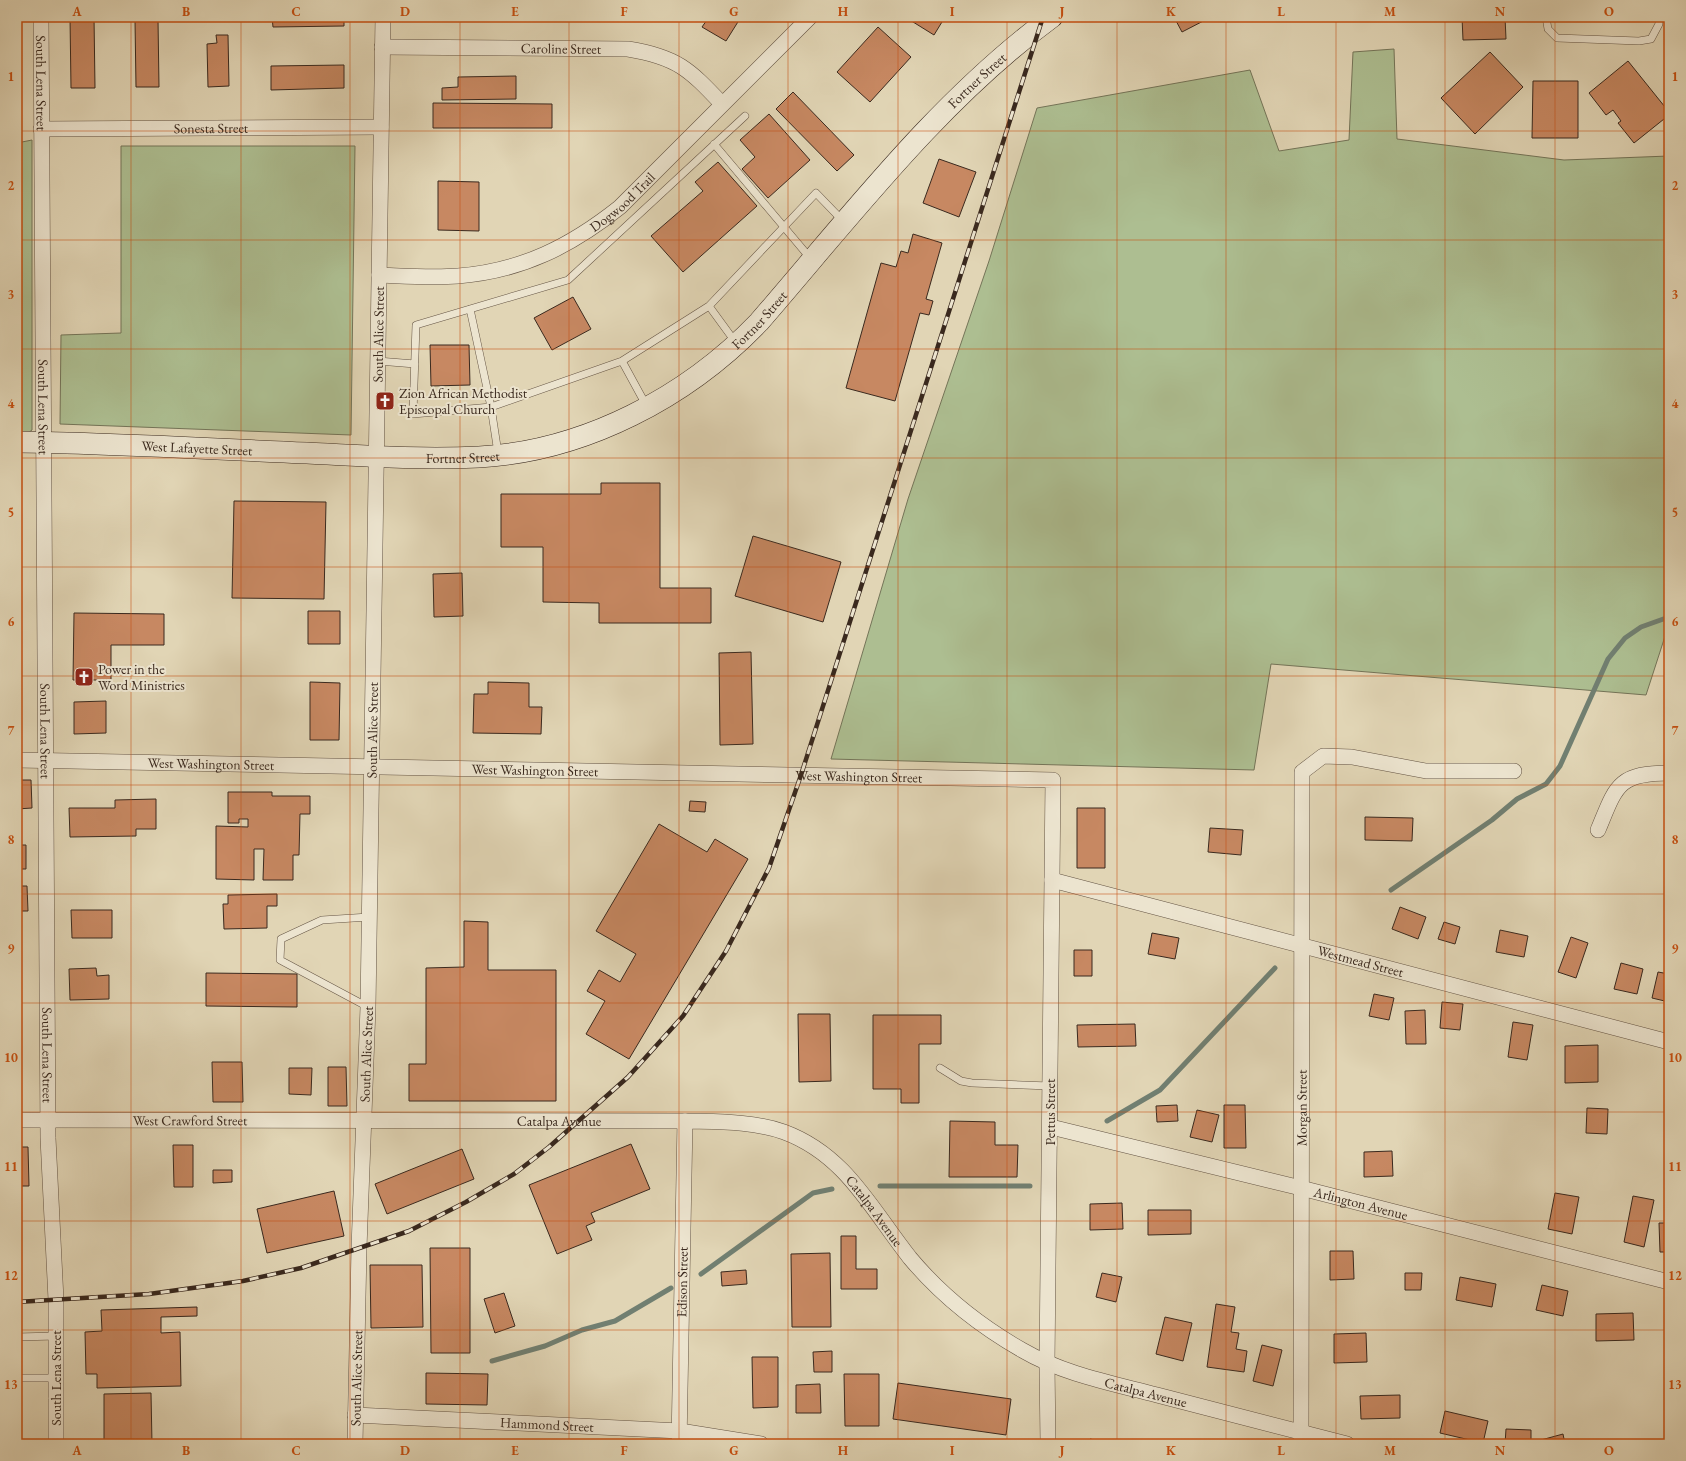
<svg xmlns="http://www.w3.org/2000/svg" width="1686" height="1461" viewBox="0 0 1686 1461" font-family="'EB Garamond',serif">
<style>
.green{fill:#adbe91;stroke:#747458}
.lines{fill:none;stroke-linecap:round;stroke-linejoin:round}
.stream{stroke:#717f71;stroke-width:5}
.building{fill:#c78862;stroke:#3a291e}
.lane-casing{stroke:#645444;stroke-width:8}
.street-casing{stroke:#645444;stroke-width:16}
.secondary-casing{stroke:#3a291e;stroke-width:22}
.lane{stroke:#ece4cf;stroke-width:7}
.street{stroke:#ece4cf;stroke-width:15}
.secondary{stroke:#ece4cf;stroke-width:21}
.rail-casing{stroke:#3a291e;stroke-width:4.5}
.rail{stroke:#ece4cf;stroke-width:3;stroke-dasharray:9;stroke-linecap:butt}
.grid{fill:none;stroke:#c54f10;stroke-width:1;stroke-opacity:0.55}
.labels{text-anchor:middle;dominant-baseline:central;stroke-width:4;stroke-linejoin:round;paint-order:stroke}
.street-label{font-size:14px;fill:#3a291e;stroke:#ece4cf}
.poi-label{font-size:14px;fill:#3a291e;stroke:#ece4cf;text-anchor:start}
.neatline{fill:none;stroke:#c54f10;stroke-width:1.5}
.grid-label{font-size:13px;text-anchor:middle;font-weight:bold;fill:#c54f10}
</style>
<rect width="100%" height="100%" fill="#e1d5b5"/>
<filter id="stains"><feTurbulence type="fractalNoise" baseFrequency=".005" numOctaves="4"/><feColorMatrix values="0 0 0 0 .2 0 0 0 0 .09 0 0 0 0 .02 0 0 0 .5 -.17"/></filter>
<radialGradient id="worn" r=".72"><stop offset=".6" stop-color="#630" stop-opacity="0"/><stop offset="1" stop-color="#630" stop-opacity=".3"/></radialGradient>
<path class="green" d="M 1394,49 L 1397,139 L 1564,160 L 1669,156 L 1669,624 L 1646,695 L 1271,664 L 1254,770 L 831,759 L 908,499 L 989,261 L 1037,108 L 1250,70 L 1279,151 L 1349,140 L 1353,52 Z
M 32,140 L 32,430 L 28,433 L 17,433 L 17,143 Z
M 121,146 L 355,146 L 351,435 L 60,424 L 61,335 L 121,333 Z"/>
<g class="lines">
<path class="stream" d="M 1391,890 L 1492,820 L 1517,799 L 1546,784 L 1560,766 L 1608,659 L 1625,638 L 1641,627 L 1669,617
M 1107,1121 L 1160,1090 L 1275,968
M 880,1186 L 1030,1186
M 701,1274 L 813,1193 L 832,1189
M 492,1361 L 545,1346 L 582,1330 L 615,1321 L 671,1288"/>
</g>
<path class="building" d="M 70,17 L 94,17 L 95,88 L 71,88 Z
M 272,17 L 344,17 L 344,26 L 273,27 Z
M 709,17 L 741,17 L 726,41 L 702,27 Z
M 905,17 L 945,17 L 934,35 Z
M 1174,17 L 1211,17 L 1182,32 Z
M 1462,17 L 1505,17 L 1506,39 L 1463,40 Z
M 135,20 L 158,20 L 159,87 L 136,87 Z
M 878,27 L 911,57 L 870,102 L 837,72 Z
M 216,35 L 228,35 L 229,86 L 208,87 L 207,44 L 217,43 Z
M 1490,52 L 1523,87 L 1475,134 L 1441,98 Z
M 1628,61 L 1669,112 L 1669,115 L 1634,143 L 1618,123 L 1621,121 L 1613,110 L 1606,115 L 1589,93 Z
M 344,65 L 344,88 L 271,90 L 271,66 Z
M 516,76 L 516,99 L 442,100 L 442,88 L 458,87 L 458,77 Z
M 1533,81 L 1578,81 L 1578,138 L 1532,138 Z
M 793,92 L 854,155 L 837,171 L 776,109 Z
M 433,103 L 552,104 L 552,128 L 433,128 Z
M 769,114 L 810,160 L 768,198 L 742,169 L 755,157 L 740,140 Z
M 939,159 L 976,172 L 959,217 L 923,203 Z
M 718,162 L 757,206 L 683,272 L 651,236 L 703,191 L 695,182 Z
M 438,181 L 479,182 L 479,231 L 438,230 Z
M 913,234 L 942,243 L 926,299 L 933,301 L 929,315 L 920,313 L 895,401 L 846,388 L 881,263 L 896,267 L 901,251 L 908,253 Z
M 573,297 L 591,329 L 552,350 L 534,318 Z
M 430,345 L 469,345 L 470,385 L 431,386 Z
M 601,483 L 660,483 L 660,588 L 711,588 L 711,623 L 599,623 L 599,603 L 543,602 L 543,547 L 501,547 L 501,494 L 601,494 Z
M 234,501 L 326,502 L 324,599 L 232,598 Z
M 753,536 L 841,562 L 823,622 L 735,596 Z
M 462,573 L 463,616 L 434,617 L 433,574 Z
M 308,611 L 340,611 L 340,644 L 308,644 Z
M 74,613 L 164,614 L 164,645 L 111,645 L 111,680 L 73,680 Z
M 751,652 L 753,744 L 720,745 L 719,653 Z
M 310,682 L 340,683 L 339,740 L 310,740 Z
M 488,682 L 529,683 L 529,707 L 542,707 L 541,734 L 473,733 L 474,694 L 488,694 Z
M 106,701 L 106,733 L 74,734 L 74,702 Z
M 17,780 L 31,780 L 32,808 L 17,809 Z
M 228,792 L 272,792 L 272,796 L 310,796 L 310,814 L 300,814 L 299,855 L 293,855 L 293,880 L 263,880 L 264,849 L 254,849 L 254,880 L 216,879 L 216,826 L 248,827 L 248,819 L 239,819 L 239,823 L 228,823 Z
M 156,799 L 156,829 L 136,829 L 136,836 L 70,837 L 69,808 L 115,808 L 115,800 Z
M 690,801 L 706,802 L 705,812 L 689,811 Z
M 1077,808 L 1105,808 L 1105,868 L 1077,868 Z
M 1365,817 L 1413,818 L 1412,841 L 1365,840 Z
M 659,824 L 707,852 L 715,839 L 748,859 L 629,1059 L 586,1034 L 605,1001 L 587,991 L 599,970 L 620,982 L 636,954 L 596,931 Z
M 1210,828 L 1243,830 L 1241,855 L 1208,852 Z
M 17,845 L 26,845 L 26,869 L 17,869 Z
M 17,886 L 27,886 L 28,911 L 17,911 Z
M 277,894 L 277,906 L 267,906 L 267,928 L 224,929 L 223,904 L 228,904 L 228,895 Z
M 1400,907 L 1426,917 L 1418,939 L 1392,929 Z
M 71,910 L 112,910 L 112,938 L 72,938 Z
M 464,921 L 488,922 L 488,970 L 556,970 L 556,1101 L 409,1101 L 409,1064 L 426,1064 L 426,968 L 464,967 Z
M 1444,922 L 1460,927 L 1455,944 L 1438,939 Z
M 1500,930 L 1528,936 L 1524,957 L 1496,952 Z
M 1152,933 L 1179,938 L 1175,959 L 1148,954 Z
M 1571,937 L 1588,943 L 1576,978 L 1558,972 Z
M 1074,950 L 1092,950 L 1092,976 L 1074,976 Z
M 1621,963 L 1643,969 L 1637,994 L 1614,989 Z
M 96,968 L 97,976 L 109,975 L 109,999 L 70,1000 L 69,969 Z
M 1658,972 L 1669,974 L 1669,1002 L 1652,998 Z
M 206,973 L 297,974 L 297,1007 L 206,1006 Z
M 1374,994 L 1394,998 L 1389,1020 L 1369,1016 Z
M 1442,1002 L 1463,1004 L 1460,1030 L 1440,1028 Z
M 1425,1010 L 1426,1044 L 1406,1044 L 1405,1011 Z
M 798,1014 L 830,1014 L 831,1081 L 799,1082 Z
M 873,1015 L 941,1015 L 941,1044 L 919,1044 L 919,1103 L 901,1103 L 901,1089 L 873,1089 Z
M 1513,1022 L 1533,1025 L 1527,1060 L 1508,1057 Z
M 1135,1024 L 1136,1046 L 1078,1047 L 1077,1025 Z
M 1598,1045 L 1598,1082 L 1565,1083 L 1565,1046 Z
M 212,1062 L 242,1062 L 243,1102 L 213,1102 Z
M 328,1067 L 346,1067 L 347,1106 L 328,1106 Z
M 289,1068 L 312,1068 L 311,1095 L 289,1094 Z
M 1177,1105 L 1178,1121 L 1157,1122 L 1156,1106 Z
M 1224,1105 L 1245,1105 L 1246,1148 L 1224,1148 Z
M 1587,1108 L 1608,1109 L 1607,1134 L 1586,1133 Z
M 1197,1110 L 1219,1115 L 1212,1142 L 1190,1137 Z
M 950,1121 L 995,1122 L 995,1145 L 1018,1145 L 1017,1177 L 949,1177 Z
M 631,1144 L 650,1189 L 591,1213 L 595,1222 L 586,1226 L 592,1240 L 557,1254 L 529,1185 Z
M 173,1145 L 193,1145 L 193,1187 L 174,1187 Z
M 17,1147 L 28,1147 L 29,1186 L 17,1186 Z
M 462,1149 L 474,1179 L 387,1214 L 375,1184 Z
M 1392,1151 L 1393,1176 L 1364,1177 L 1364,1152 Z
M 213,1170 L 232,1170 L 232,1182 L 213,1183 Z
M 334,1191 L 344,1236 L 267,1253 L 257,1209 Z
M 1555,1193 L 1579,1197 L 1572,1234 L 1548,1229 Z
M 1633,1196 L 1654,1200 L 1644,1247 L 1624,1242 Z
M 1122,1203 L 1123,1229 L 1090,1230 L 1090,1204 Z
M 1148,1210 L 1191,1210 L 1191,1234 L 1148,1235 Z
M 1659,1223 L 1669,1223 L 1669,1252 L 1660,1252 Z
M 841,1236 L 856,1236 L 856,1269 L 877,1269 L 877,1289 L 841,1289 Z
M 430,1248 L 470,1248 L 470,1353 L 431,1353 Z
M 1330,1251 L 1353,1251 L 1354,1279 L 1330,1280 Z
M 830,1253 L 831,1327 L 792,1327 L 791,1254 Z
M 370,1265 L 422,1265 L 423,1327 L 371,1328 Z
M 746,1270 L 747,1284 L 722,1286 L 721,1272 Z
M 1102,1273 L 1122,1277 L 1116,1302 L 1096,1297 Z
M 1405,1273 L 1422,1273 L 1421,1290 L 1405,1290 Z
M 1460,1277 L 1496,1284 L 1492,1307 L 1456,1300 Z
M 1542,1285 L 1568,1291 L 1563,1316 L 1536,1310 Z
M 504,1293 L 515,1326 L 495,1333 L 484,1299 Z
M 1216,1304 L 1235,1307 L 1231,1332 L 1239,1333 L 1236,1349 L 1247,1351 L 1244,1372 L 1207,1367 Z
M 197,1307 L 197,1316 L 161,1317 L 161,1333 L 180,1332 L 181,1386 L 97,1388 L 97,1374 L 86,1374 L 85,1332 L 102,1331 L 101,1310 Z
M 1633,1313 L 1634,1340 L 1596,1341 L 1596,1314 Z
M 1165,1317 L 1192,1323 L 1183,1361 L 1156,1354 Z
M 1366,1333 L 1367,1362 L 1334,1363 L 1334,1334 Z
M 1262,1345 L 1282,1350 L 1273,1386 L 1253,1381 Z
M 832,1351 L 832,1372 L 814,1372 L 813,1352 Z
M 752,1357 L 778,1357 L 778,1407 L 753,1408 Z
M 426,1373 L 488,1374 L 487,1405 L 426,1404 Z
M 844,1374 L 879,1374 L 879,1426 L 845,1426 Z
M 898,1383 L 1011,1399 L 1006,1435 L 893,1419 Z
M 820,1384 L 821,1413 L 796,1413 L 796,1385 Z
M 151,1393 L 152,1444 L 104,1444 L 104,1394 Z
M 1400,1395 L 1400,1418 L 1361,1419 L 1360,1396 Z
M 1445,1411 L 1488,1421 L 1483,1443 L 1440,1433 Z
M 1506,1429 L 1531,1430 L 1531,1444 L 1505,1444 Z
M 1563,1434 L 1565,1444 L 1542,1444 L 1541,1440 Z
M 1090,1439 L 1114,1444 L 1089,1444 Z"/>
<g class="lines">
<g class="lane-casing">
<path id="lane" d="M 1546,17 L 1548,29 L 1557,38 L 1639,41 L 1651,39 L 1659,24 L 1659,17
M 745,116 L 568,280 L 416,325 L 413,414 L 491,407 L 622,361 L 709,306 L 816,193 L 843,221
M 714,144 L 811,259
M 709,306 L 736,343
M 470,309 L 491,407 L 498,453
M 378,361 L 415,364
M 622,361 L 646,405
M 368,1007 L 280,960 L 281,939 L 322,920 L 369,917
M 940,1068 L 961,1081 L 972,1083 L 1050,1086
M 17,1337 L 56,1336
M 18,1444 L 18,1378 L 56,1378"/>
</g>
<g class="street-casing">
<g id="street">
<path id="s1" d="M 41,17 L 48,1138 L 56,1300 L 56,1444"/>
<path id="s2" d="M 382,47 L 628,49 C 677,57 689,69 722,104"/>
<path id="s3" d="M 41,129 L 381,127"/>
<path id="s4" d="M 379,275 C 405,276 432,278 458,276 C 522,271 571,246 620,207 L 810,17"/>
<path id="s5" d="M 17,760 L 1053,780 L 1047,1364 L 1048,1444"/>
<path d="M 1598,830 C 1616,787 1617,773 1669,773"/>
<path id="s6" d="M 1052,880 L 1669,1042"/>
<path id="s7" d="M 17,1120 L 685,1121 C 717,1122 753,1121 784,1132 C 846,1155 871,1209 910,1258 C 941,1295 980,1326 1022,1350 C 1063,1374 1111,1383 1157,1395 C 1220,1411 1283,1428 1347,1444"/>
<path id="s8" d="M 1051,1127 L 1301,1188 L 1669,1282"/>
<path id="s9" d="M 355,1415 L 680,1431 L 761,1444"/>
<path id="s10" d="M 355,1444 L 359,1248 L 368,1007 L 383,17"/>
<path id="s11" d="M 679,1444 L 685,1121"/>
<path id="s12" d="M 1301,1444 L 1302,772 L 1323,756 L 1352,757 L 1426,771 L 1514,771"/>
</g>
</g>
<g class="secondary-casing">
<g id="secondary">
<path id="s13" d="M 17,442 C 114,443 210,449 307,453 C 364,456 422,460 479,457 C 585,451 687,397 759,322 C 851,216 938,101 1052,17"/>
</g>
</g>
<use href="#lane" class="lane"/>
<use href="#street" class="street"/>
<use href="#secondary" class="secondary"/>
<g class="rail-casing">
<path id="rail" d="M 17,1302 L 149,1294 L 243,1281 L 301,1268 L 409,1231 L 466,1202 L 514,1174 L 549,1147 L 628,1077 L 683,1016 L 726,951 L 769,868 L 801,775 L 1043,17"/>
</g>
<use href="#rail" class="rail"/>
</g>
<path class="grid" d="M 131,17 L 131,1444M 241,17 L 241,1444M 350,17 L 350,1444M 460,17 L 460,1444M 569,17 L 569,1444M 679,17 L 679,1444M 788,17 L 788,1444M 898,17 L 898,1444M 1007,17 L 1007,1444M 1117,17 L 1117,1444M 1226,17 L 1226,1444M 1336,17 L 1336,1444M 1445,17 L 1445,1444M 1555,17 L 1555,1444M 17,131 L 1669,131M 17,240 L 1669,240M 17,349 L 1669,349M 17,458 L 1669,458M 17,567 L 1669,567M 17,676 L 1669,676M 17,785 L 1669,785M 17,894 L 1669,894M 17,1003 L 1669,1003M 17,1112 L 1669,1112M 17,1221 L 1669,1221M 17,1330 L 1669,1330"/>
<defs>
<g id="church-square" transform="scale(1)"><rect x="-9" y="-9" width="18" height="18" rx="4" fill="#8f2418" stroke="#ece4cf"/><path d="M-1.2-6h2.4v3.5h3.3v2.4h-3.3V6h-2.4V-.1h-3.3v-2.4h3.3Z" fill="#fff"/></g>
</defs>
<g fill-rule="evenodd">
<use href="#church-square" x="385" y="401"/>
<use href="#church-square" x="84" y="677"/>
</g>
<g class="labels">
<g class="street-label">
<text stroke="none"><textPath href="#s2" startOffset="179">Caroline Street</textPath></text>
<text stroke="none"><textPath href="#s13" startOffset="1106">Fortner Street</textPath></text>
<text stroke="none"><textPath href="#s1" startOffset="66">South Lena Street</textPath></text>
<text stroke="none"><textPath href="#s3" startOffset="170">Sonesta Street</textPath></text>
<text stroke="none"><textPath href="#s4" startOffset="263">Dogwood Trail</textPath></text>
<text stroke="none"><textPath href="#s13" startOffset="782">Fortner Street</textPath></text>
<text stroke="none"><textPath href="#s10" startOffset="1110">South Alice Street</textPath></text>
<text stroke="none"><textPath href="#s1" startOffset="390">South Lena Street</textPath></text>
<text stroke="none"><textPath href="#s13" startOffset="180">West Lafayette Street</textPath></text>
<text stroke="none"><textPath href="#s13" startOffset="446">Fortner Street</textPath></text>
<text stroke="none"><textPath href="#s1" startOffset="714">South Lena Street</textPath></text>
<text stroke="none"><textPath href="#s10" startOffset="714">South Alice Street</textPath></text>
<text stroke="none"><textPath href="#s5" startOffset="194">West Washington Street</textPath></text>
<text stroke="none"><textPath href="#s5" startOffset="518">West Washington Street</textPath></text>
<text stroke="none"><textPath href="#s5" startOffset="842">West Washington Street</textPath></text>
<text stroke="none"><textPath href="#s6" startOffset="319">Westmead Street</textPath></text>
<text stroke="none"><textPath href="#s1" startOffset="1038">South Lena Street</textPath></text>
<text stroke="none"><textPath href="#s10" startOffset="390">South Alice Street</textPath></text>
<text stroke="none"><textPath href="#s12" startOffset="336">Morgan Street</textPath></text>
<text transform="translate(1050 1112) rotate(-90)">Pettus Street</text>
<text stroke="none"><textPath href="#s7" startOffset="173">West Crawford Street</textPath></text>
<text stroke="none"><textPath href="#s7" startOffset="542">Catalpa Avenue</textPath></text>
<text stroke="none"><textPath href="#s8" startOffset="319">Arlington Avenue</textPath></text>
<text stroke="none"><textPath href="#s7" startOffset="890">Catalpa Avenue</textPath></text>
<text stroke="none"><textPath href="#s11" startOffset="162">Edison Street</textPath></text>
<text transform="translate(56 1378) rotate(-90)">South Lena Street</text>
<text stroke="none"><textPath href="#s10" startOffset="66">South Alice Street</textPath></text>
<text stroke="none"><textPath href="#s7" startOffset="1226">Catalpa Avenue</textPath></text>
<text stroke="none"><textPath href="#s9" startOffset="192">Hammond Street</textPath></text>
</g>
<g class="poi-label">
<text x="399" y="393">Zion African Methodist<tspan x="399" dy="16">Episcopal Church</tspan></text>
<text x="98" y="669">Power in the<tspan x="98" dy="16">Word Ministries</tspan></text>
</g>
</g>
<rect width="1686" height="1461" fill="none" stroke="#e1d5b5" stroke-width="44"/>
<rect x="22" y="22" width="1642" height="1417" class="neatline"/>
<g class="grid-label">
<text x="77" y="16">A</text>
<text x="186" y="16">B</text>
<text x="296" y="16">C</text>
<text x="405" y="16">D</text>
<text x="515" y="16">E</text>
<text x="624" y="16">F</text>
<text x="734" y="16">G</text>
<text x="843" y="16">H</text>
<text x="952" y="16">I</text>
<text x="1062" y="16">J</text>
<text x="1171" y="16">K</text>
<text x="1281" y="16">L</text>
<text x="1390" y="16">M</text>
<text x="1500" y="16">N</text>
<text x="1609" y="16">O</text>
<text x="11" y="81">1</text>
<text x="1675" y="81">1</text>
<text x="11" y="190">2</text>
<text x="1675" y="190">2</text>
<text x="11" y="299">3</text>
<text x="1675" y="299">3</text>
<text x="11" y="408">4</text>
<text x="1675" y="408">4</text>
<text x="11" y="517">5</text>
<text x="1675" y="517">5</text>
<text x="11" y="626">6</text>
<text x="1675" y="626">6</text>
<text x="11" y="735">7</text>
<text x="1675" y="735">7</text>
<text x="11" y="844">8</text>
<text x="1675" y="844">8</text>
<text x="11" y="953">9</text>
<text x="1675" y="953">9</text>
<text x="11" y="1062">10</text>
<text x="1675" y="1062">10</text>
<text x="11" y="1171">11</text>
<text x="1675" y="1171">11</text>
<text x="11" y="1280">12</text>
<text x="1675" y="1280">12</text>
<text x="11" y="1389">13</text>
<text x="1675" y="1389">13</text>
<text x="77" y="1455">A</text>
<text x="186" y="1455">B</text>
<text x="296" y="1455">C</text>
<text x="405" y="1455">D</text>
<text x="515" y="1455">E</text>
<text x="624" y="1455">F</text>
<text x="734" y="1455">G</text>
<text x="843" y="1455">H</text>
<text x="952" y="1455">I</text>
<text x="1062" y="1455">J</text>
<text x="1171" y="1455">K</text>
<text x="1281" y="1455">L</text>
<text x="1390" y="1455">M</text>
<text x="1500" y="1455">N</text>
<text x="1609" y="1455">O</text>
</g>
<rect width="100%" height="100%" filter="url(#stains)"/>
<rect width="100%" height="100%" fill="url(#worn)"/>
</svg>
